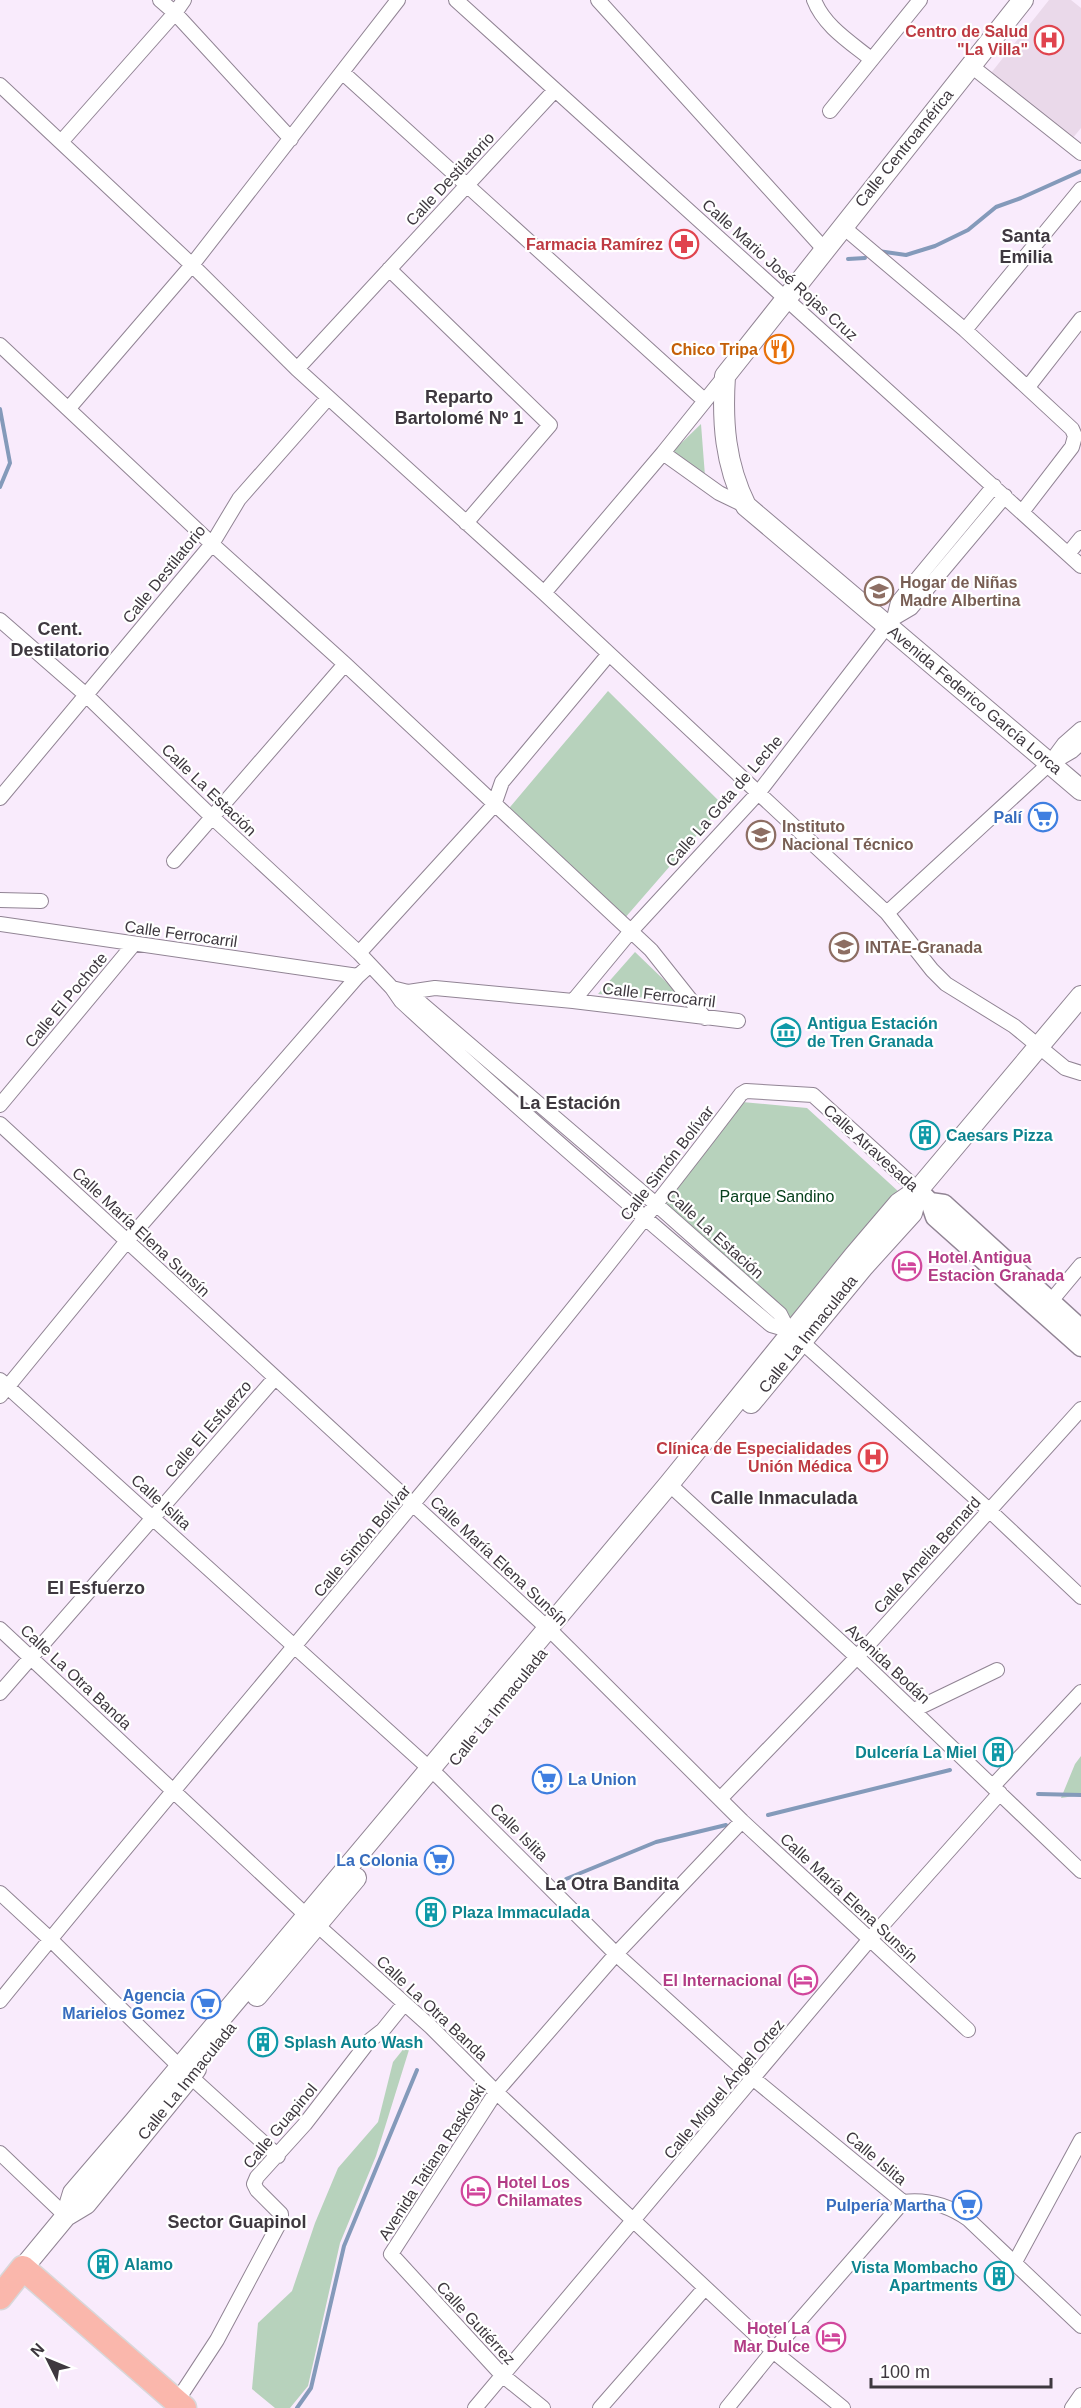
<svg xmlns="http://www.w3.org/2000/svg" width="1081" height="2408" viewBox="0 0 1081 2408" font-family="Arial,sans-serif">
<style>
.medical{fill:#ead9ea}
.green{fill:#b7d2bc}
.lines{fill:none;stroke-linecap:round;stroke-linejoin:round}
.stream{stroke:#849aba;stroke-width:4}
.minor-casing{stroke:#918494;stroke-width:16}
.tertiary-casing{stroke:#918494;stroke-width:21}
.secondary-casing{stroke:#918494;stroke-width:22}
.trunk-casing{stroke:#d8d7d9;stroke-width:27}
.minor{stroke:#fff;stroke-width:14}
.tertiary{stroke:#fff;stroke-width:18}
.secondary{stroke:#fff;stroke-width:20}
.trunk{stroke:#fab7ac;stroke-width:24}
.labels{text-anchor:middle;dominant-baseline:central;stroke-width:4.5;stroke-linejoin:round;paint-order:stroke}
.health-label{font-size:16px;font-weight:bold;fill:#be3a42;stroke:#fff;text-anchor:end}
.street-label{font-size:16px;fill:#3e383f;stroke:#fff}
.food-label{font-size:16px;font-weight:bold;fill:#c56008;stroke:#fff;text-anchor:end}
.education-label{font-size:16px;font-weight:bold;fill:#785e54;stroke:#fff;text-anchor:start}
.shop-label{font-size:16px;font-weight:bold;fill:#366cbe;stroke:#fff;text-anchor:end}
.culture-label{font-size:16px;font-weight:bold;fill:#0d838f;stroke:#fff;text-anchor:start}
.park-label{font-size:16px;fill:#08401d;stroke:#fff}
.hotel-label{font-size:16px;font-weight:bold;fill:#b23c85;stroke:#fff;text-anchor:start}
.neighbourhood-label{font-size:18px;font-weight:bold;fill:#3e383f;stroke:#fff}
</style>
<rect width="100%" height="100%" fill="#f9ebfc"/>
<path class="medical" d="M 1049,0 L 1071,0 L 1081,8 L 1081,128 L 1072,139 L 991,73 Z"/>
<path class="green" d="M 701,424 L 705,476 L 671,453 Z
M 608,691 L 723,805 L 624,919 L 505,813 Z
M 635,952 L 686,1001 L 598,994 Z
M 742,1102 L 807,1108 L 899,1192 L 793,1321 L 661,1208 Z
M 1081,1756 L 1081,1795 L 1061,1798 L 1075,1764 Z
M 413,2037 L 376,2156 L 340,2243 L 308,2386 L 290,2408 L 275,2408 L 252,2389 L 258,2323 L 292,2291 L 315,2223 L 338,2168 L 378,2122 L 393,2062 Z"/>
<g class="lines">
<path class="stream" d="M 878,251 L 906,255 L 935,246 L 968,230 L 996,207 L 1021,198 L 1081,171
M 848,259 L 865,258
M 0,409 L 10,463 L 0,487
M 1038,1794 L 1081,1795
M 768,1815 L 950,1770
M 566,1879 L 656,1842 L 726,1825
M 297,2408 L 311,2388 L 344,2246 L 417,2070"/>
<g class="minor-casing">
<path id="minor" d="M 160,0 L 175,13 L 291,139
M 456,0 L 1081,566
M 598,0 L 824,249
M 814,0 C 824,26 850,42 871,59
M 970,65 L 1081,153
M 342,72 L 704,400
M 0,85 L 192,265 L 297,369 L 544,593 L 887,913 L 932,970 L 946,984 L 1014,1026 L 1065,1068 L 1081,1073
M 830,111 L 920,0
M 61,142 L 175,13 L 184,0
M 842,226 L 965,330 L 1072,429 L 1075,436 L 1072,447 L 1022,512
M 389,269 L 550,425 L 466,523
M 965,330 L 1081,189
M 0,345 L 212,544 L 345,664 L 651,950 L 705,1018
M 297,369 L 555,90
M 1028,387 L 1081,319
M 69,408 L 192,265 L 398,0
M 663,453 L 719,493 L 746,506
M 1068,554 L 1081,538
M 544,593 L 663,453 L 725,376
M 894,618 L 898,602 L 994,486
M 0,620 L 86,695 L 211,816 L 359,953 L 392,988 L 401,1001 C 521,1112 645,1219 771,1325 L 788,1330 L 802,1342 L 990,1511 L 1081,1597
M 1055,761 L 1072,751 L 1081,743
M 0,798 L 212,544 L 239,499 L 328,398
M 174,861 L 345,664
M 0,900 L 41,901
M 887,913 L 1050,763 L 1064,744 L 1081,729
M 0,924 L 358,976
M 359,953 L 494,805 L 502,782 L 609,654
M 392,988 L 408,992 L 657,1205 L 780,1314 L 788,1330
M 406,995 L 408,992 L 435,988 L 573,1001 L 738,1021
M 573,1001 L 631,931 L 759,792 L 887,626 L 894,618 L 911,608 L 1005,496
M 0,1105 L 134,944
M 0,1124 L 556,1636 L 742,1821 L 968,2030
M 1046,1307 L 1081,1265
M 0,1380 L 440,1778 L 616,1954 L 754,2079 L 903,2202 C 927,2199 948,2205 968,2219 L 1081,2326
M 0,1396 L 127,1241 L 358,976 L 370,965
M 669,1484 L 857,1657 L 1081,1871
M 0,1629 L 307,1916 L 431,2027 L 496,2092 L 773,2351 L 843,2408
M 0,1693 L 275,1378
M 914,1710 L 997,1670
M 993,1786 L 1081,1692
M 720,1799 L 857,1657 L 1081,1409
M 0,1893 L 50,1939 L 180,2067 L 278,2156
M 0,2001 C 246,1698 505,1405 741,1094 L 746,1091 L 813,1095 L 918,1190
M 0,2153 L 66,2216
M 1015,2262 L 1081,2140
M 177,2401 L 217,2340 L 281,2220 L 281,2214 L 257,2190 L 254,2184 L 257,2177 L 305,2124 L 369,2041 L 383,2030 L 404,2004
M 475,2408 L 870,1939 L 1000,1793
M 543,2408 L 502,2375 L 391,2254 L 496,2092 L 616,1954 L 742,1821
M 600,2408 L 705,2288
M 727,2408 L 773,2351 L 903,2202
M 1072,2408 L 1081,2395"/>
</g>
<g class="tertiary-casing">
<path id="tertiary" d="M 918,1190 L 930,1202 L 935,1217 L 1081,1347
M 930,1202 L 944,1204 L 1081,1329"/>
</g>
<g class="secondary-casing">
<path id="secondary" d="M 1023,0 L 725,376 C 722,422 725,464 746,506 L 1081,790
M 751,1403 L 864,1266 L 912,1213 L 918,1190
M 257,1996 L 356,1878
M 66,2216 L 73,2193 L 134,2122 L 669,1484 L 853,1257 L 899,1203 L 918,1190 L 1081,996
M 23,2268 L 66,2216 L 86,2204 L 196,2069"/>
</g>
<g class="trunk-casing">
<path id="trunk" d="M 0,2297 L 23,2268 L 184,2408"/>
</g>
<use href="#minor" class="minor"/>
<use href="#tertiary" class="tertiary"/>
<use href="#secondary" class="secondary"/>
<use href="#trunk" class="trunk"/>
</g>
<defs>
<g id="hospital-ring" transform="scale(1.5)"><circle r="9.5" fill="#fff" stroke="#e0444e" stroke-width="1.5"/><path d="M-5-5h3v3.5h4V-5h3V5h-3V1.5h-4V5h-3Z" fill="#e0444e"/></g>
<g id="pharmacy-ring" transform="scale(1.5)"><circle r="9.5" fill="#fff" stroke="#e0444e" stroke-width="1.5"/><path d="M-2-6h4v4h4v4h-4v4h-4v-4h-4v-4h4Z" fill="#e0444e"/></g>
<g id="restaurant-ring" transform="scale(1.5)"><circle r="9.5" fill="#fff" stroke="#e8710a" stroke-width="1.5"/><path d="M-5-6h1v4h1v-4h1v4h1v-4h1v5L-1.5 .5V6h-2V.5L-5-1ZM5-6V6H3V1.5H1.5Q1.5-4 5-6Z" fill="#e8710a"/></g>
<g id="school-ring" transform="scale(1.5)"><circle r="9.5" fill="#fff" stroke="#8d6e63" stroke-width="1.5"/><path d="M0-5L7-2L0 1L-7-2ZM-4 1L0 2.5L4 1V4Q0 6-4 4Z" fill="#8d6e63"/></g>
<g id="supermarket-ring" transform="scale(1.5)"><circle r="9.5" fill="#fff" stroke="#3f7fe0" stroke-width="1.5"/><path d="M-6-5.5h2.5l.6 2H6L4.5 2H-2.5L-4.4-4H-6ZM-1.5 3.2a1.3 1.3 0 1 0 .1 0ZM3 3.2a1.3 1.3 0 1 0 .1 0Z" fill="#3f7fe0"/></g>
<g id="museum-ring" transform="scale(1.5)"><circle r="9.5" fill="#fff" stroke="#0f9aa8" stroke-width="1.5"/><path d="M0-6L6-3V-2H-6V-3ZM-5-1h2V3h-2ZM-1-1h2V3h-2ZM3-1h2V3H3ZM-6 4H6V6H-6Z" fill="#0f9aa8"/></g>
<g id="building-ring" transform="scale(1.5)"><circle r="9.5" fill="#fff" stroke="#0f9aa8" stroke-width="1.5"/><path d="M-4-6H4V6H1V3H-1V6H-4ZM-2.5-4.3h1.7v1.8h-1.7ZM.8-4.3h1.7v1.8H.8ZM-2.5-1h1.7V.8h-1.7ZM.8-1h1.7V.8H.8Z" fill="#0f9aa8"/></g>
<g id="hotel-ring" transform="scale(1.5)"><circle r="9.5" fill="#fff" stroke="#d1479c" stroke-width="1.5"/><path d="M-6-4.5h1.5V1H6V5H4.5V3h-9V5H-6ZM-4 0a1.8 1.8 0 1 1 3.6 0ZM.5 0V-2.5h3Q6-2.5 6 0Z" fill="#d1479c"/></g>
</defs>
<g fill-rule="evenodd">
<use href="#hospital-ring" x="1049" y="40"/>
<use href="#pharmacy-ring" x="684" y="244"/>
<use href="#restaurant-ring" x="779" y="349"/>
<use href="#school-ring" x="879" y="591"/>
<use href="#supermarket-ring" x="1043" y="817"/>
<use href="#school-ring" x="761" y="835"/>
<use href="#school-ring" x="844" y="947"/>
<use href="#museum-ring" x="786" y="1032"/>
<use href="#building-ring" x="925" y="1135"/>
<use href="#hotel-ring" x="907" y="1266"/>
<use href="#hospital-ring" x="873" y="1457"/>
<use href="#building-ring" x="998" y="1752"/>
<use href="#supermarket-ring" x="547" y="1779"/>
<use href="#supermarket-ring" x="439" y="1860"/>
<use href="#building-ring" x="431" y="1912"/>
<use href="#hotel-ring" x="803" y="1980"/>
<use href="#supermarket-ring" x="206" y="2004"/>
<use href="#building-ring" x="263" y="2042"/>
<use href="#hotel-ring" x="476" y="2191"/>
<use href="#supermarket-ring" x="967" y="2205"/>
<use href="#building-ring" x="103" y="2264"/>
<use href="#building-ring" x="999" y="2276"/>
<use href="#hotel-ring" x="831" y="2337"/>
</g>
<g class="labels">
<g class="health-label">
<text x="1028" y="31">Centro de Salud<tspan x="1028" dy="18">"La Villa"</tspan></text>
<text x="663" y="244">Farmacia Ramírez</text>
<text x="852" y="1448">Clínica de Especialidades<tspan x="852" dy="18">Unión Médica</tspan></text>
</g>
<g class="street-label">
<text transform="translate(904 148) rotate(-51)">Calle Centroamérica</text>
<text transform="translate(450 179) rotate(-47)">Calle Destilatorio</text>
<text transform="translate(780 270) rotate(42)">Calle Mario José Rojas Cruz</text>
<text transform="translate(164 574) rotate(-51)">Calle Destilatorio</text>
<text transform="translate(975 700) rotate(40)">Avenida Federico García Lorca</text>
<text transform="translate(209 790) rotate(44)">Calle La Estación</text>
<text transform="translate(724 801) rotate(-49)">Calle La Gota de Leche</text>
<text transform="translate(181 934) rotate(8)">Calle Ferrocarril</text>
<text transform="translate(659 995) rotate(7)">Calle Ferrocarril</text>
<text transform="translate(66 1000) rotate(-50)">Calle El Pochote</text>
<text transform="translate(871 1148) rotate(42)">Calle Atravesada</text>
<text transform="translate(667 1163) rotate(-52)">Calle Simón Bolívar</text>
<text transform="translate(141 1232) rotate(43)">Calle María Elena Sunsín</text>
<text transform="translate(715 1234) rotate(42)">Calle La Estación</text>
<text transform="translate(808 1334) rotate(-51)">Calle La Inmaculada</text>
<text transform="translate(208 1429) rotate(-49)">Calle El Esfuerzo</text>
<text transform="translate(161 1502) rotate(42)">Calle Islita</text>
<text transform="translate(362 1541) rotate(-50)">Calle Simón Bolívar</text>
<text transform="translate(927 1555) rotate(-48)">Calle Amelia Bernard</text>
<text transform="translate(499 1561) rotate(43)">Calle María Elena Sunsín</text>
<text transform="translate(888 1664) rotate(43)">Avenida Bodán</text>
<text transform="translate(76 1677) rotate(43)">Calle La Otra Banda</text>
<text transform="translate(498 1707) rotate(-51)">Calle La Inmaculada</text>
<text transform="translate(519 1832) rotate(45)">Calle Islita</text>
<text transform="translate(849 1898) rotate(43)">Calle María Elena Sunsín</text>
<text transform="translate(432 2008) rotate(43)">Calle La Otra Banda</text>
<text transform="translate(187 2081) rotate(-51)">Calle La Inmaculada</text>
<text transform="translate(724 2089) rotate(-50)">Calle Miguel Ángel Ortez</text>
<text transform="translate(280 2126) rotate(-50)">Calle Guapinol</text>
<text transform="translate(876 2158) rotate(40)">Calle Islita</text>
<text transform="translate(432 2162) rotate(-57)">Avenida Tatiana Raskoski</text>
<text transform="translate(476 2323) rotate(47)">Calle Gutiérrez</text>
</g>
<g class="food-label">
<text x="758" y="349">Chico Tripa</text>
</g>
<g class="education-label">
<text x="900" y="582">Hogar de Niñas<tspan x="900" dy="18">Madre Albertina</tspan></text>
<text x="782" y="826">Instituto<tspan x="782" dy="18">Nacional Técnico</tspan></text>
<text x="865" y="947">INTAE-Granada</text>
</g>
<g class="shop-label">
<text x="1022" y="817">Palí</text>
<text x="568" y="1779" text-anchor="start">La Union</text>
<text x="418" y="1860">La Colonia</text>
<text x="185" y="1995">Agencia<tspan x="185" dy="18">Marielos Gomez</tspan></text>
<text x="946" y="2205">Pulpería Martha</text>
</g>
<g class="culture-label">
<text x="807" y="1023">Antigua Estación<tspan x="807" dy="18">de Tren Granada</tspan></text>
<text x="946" y="1135">Caesars Pizza</text>
<text x="977" y="1752" text-anchor="end">Dulcería La Miel</text>
<text x="452" y="1912">Plaza Immaculada</text>
<text x="284" y="2042">Splash Auto Wash</text>
<text x="124" y="2264">Alamo</text>
<text x="978" y="2267" text-anchor="end">Vista Mombacho<tspan x="978" dy="18">Apartments</tspan></text>
</g>
<g class="park-label">
<text x="777" y="1196">Parque Sandino</text>
</g>
<g class="hotel-label">
<text x="928" y="1257">Hotel Antigua<tspan x="928" dy="18">Estacion Granada</tspan></text>
<text x="782" y="1980" text-anchor="end">El Internacional</text>
<text x="497" y="2182">Hotel Los<tspan x="497" dy="18">Chilamates</tspan></text>
<text x="810" y="2328" text-anchor="end">Hotel La<tspan x="810" dy="18">Mar Dulce</tspan></text>
</g>
<g class="neighbourhood-label">
<text x="1026" y="236">Santa<tspan x="1026" dy="21">Emilia</tspan></text>
<text x="459" y="397">Reparto<tspan x="459" dy="21">Bartolomé Nº 1</tspan></text>
<text x="60" y="629">Cent.<tspan x="60" dy="21">Destilatorio</tspan></text>
<text x="570" y="1103">La Estación</text>
<text x="784" y="1498">Calle Inmaculada</text>
<text x="96" y="1588">El Esfuerzo</text>
<text x="612" y="1884">La Otra Bandita</text>
<text x="237" y="2222">Sector Guapinol</text>
</g>
</g>
<g transform="translate(48 2360) rotate(313)" stroke="#ffffff" stroke-width="4.5" paint-order="stroke">
<path d="M0-4.5L10 22L0 15L-10 22Z" fill="#3e383f"/>
<text y="-9" font-size="16" font-weight="bold" text-anchor="middle" fill="#3e383f">N</text>
</g>
<path d="M871 2378v9h180v-9" fill="none" stroke="#3e383f" stroke-width="3"/>
<text x="880" y="2378" font-size="18" fill="#3e383f" stroke="#ffffff" stroke-width="4.5" paint-order="stroke">100 m</text>
</svg>
